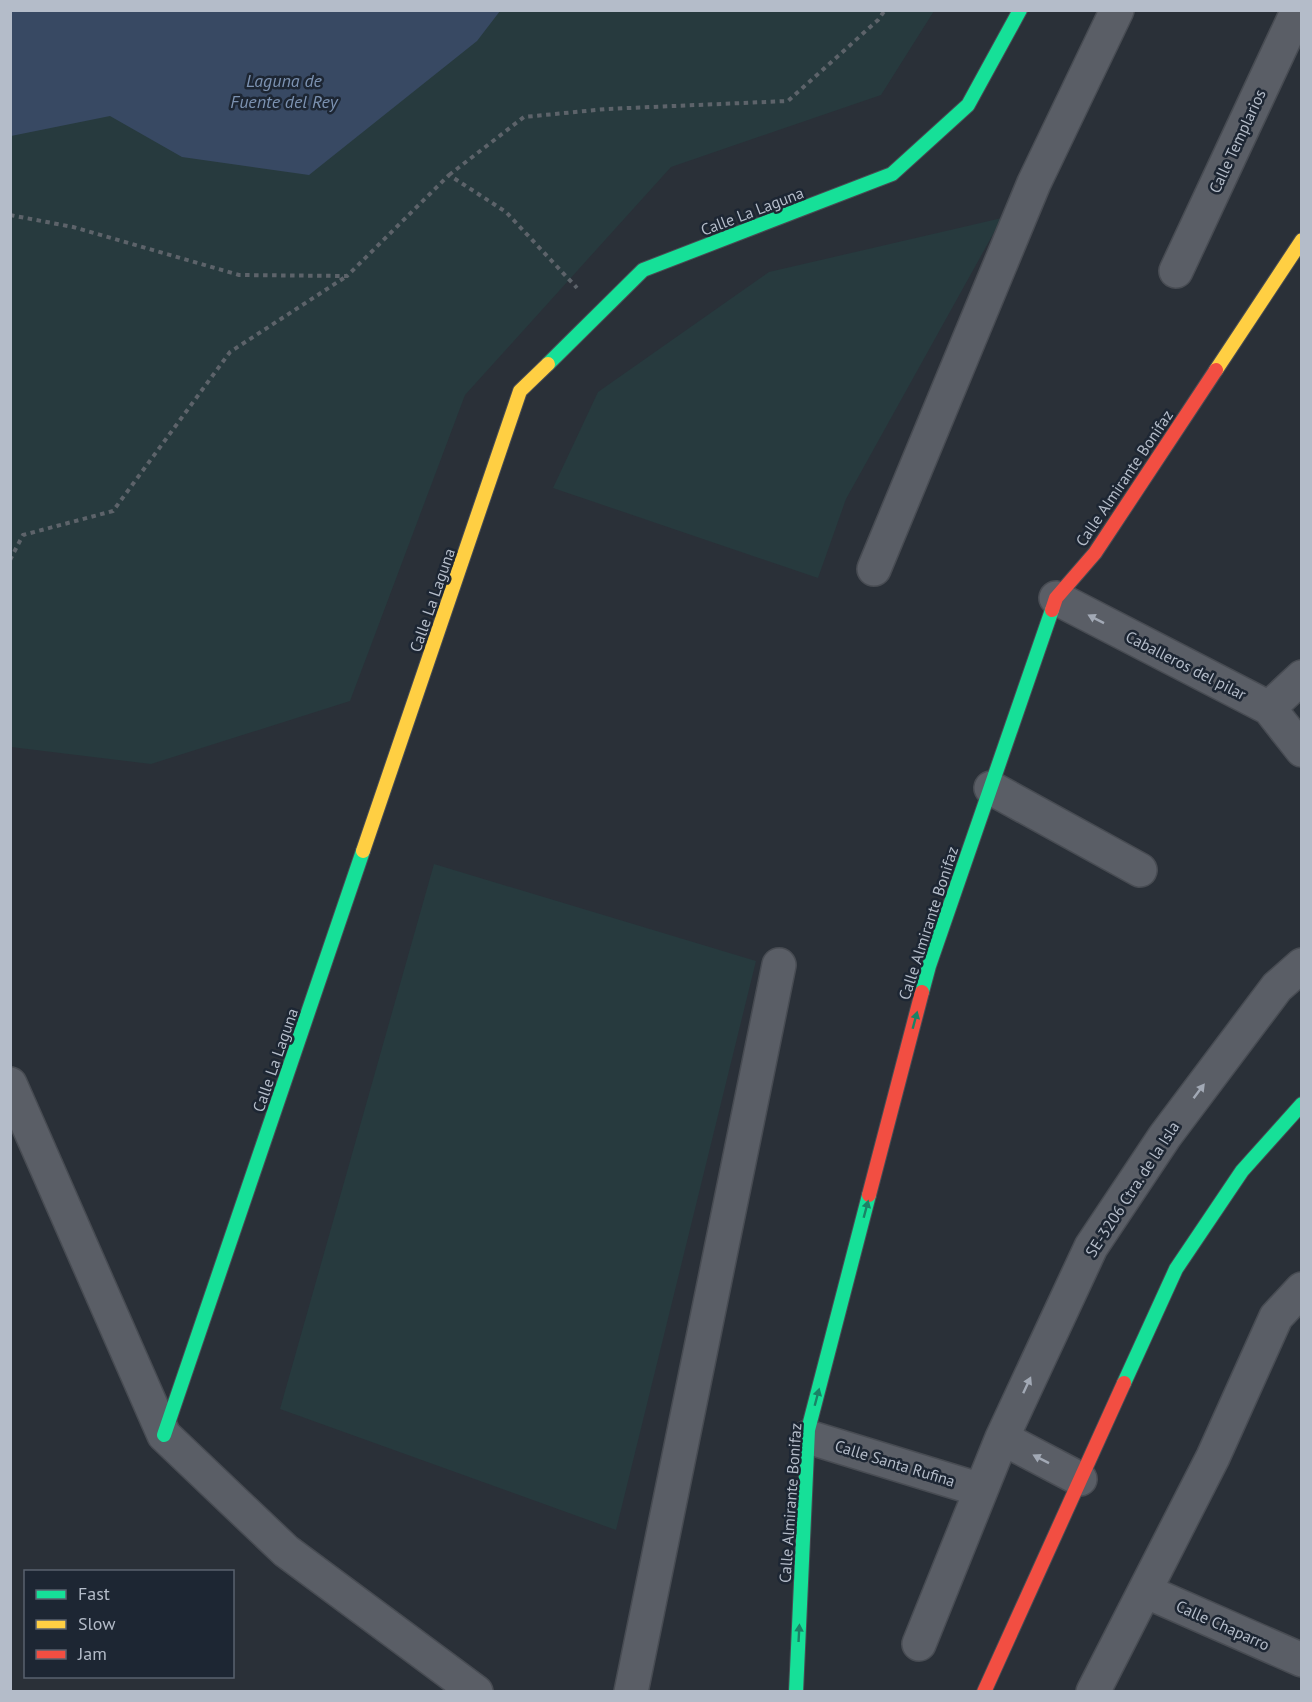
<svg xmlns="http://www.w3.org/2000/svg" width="1312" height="1702" viewBox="0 0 1312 1702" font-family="'PT Sans',sans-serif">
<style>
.green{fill:#273a3e}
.water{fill:#384963}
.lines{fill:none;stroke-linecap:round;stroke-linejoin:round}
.street-casing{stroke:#484c53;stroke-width:36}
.fast-casing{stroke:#484c53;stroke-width:16}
.slow-casing{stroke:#484c53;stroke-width:16}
.jam-casing{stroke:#484c53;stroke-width:16}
.path{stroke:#5d636a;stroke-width:4;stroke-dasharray:4.5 4.5;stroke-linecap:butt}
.street{stroke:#5a5e66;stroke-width:33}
.fast{stroke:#16e098;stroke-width:14}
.slow{stroke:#ffcf43;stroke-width:14}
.jam{stroke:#f24e42;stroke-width:14}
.oneway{fill:#a2a9b5}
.oneway2{fill:#1a8366}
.labels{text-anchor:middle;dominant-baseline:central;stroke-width:5;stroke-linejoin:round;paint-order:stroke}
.street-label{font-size:16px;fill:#b4bcc9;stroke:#1d2633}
.water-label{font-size:18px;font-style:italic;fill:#7c92b1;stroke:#1d2633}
</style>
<rect width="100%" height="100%" fill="#2a3038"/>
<path class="green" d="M 11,11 L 934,11 L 881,95 L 671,167 L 465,395 L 350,701 L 151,764 L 11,747 Z
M 1002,218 L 846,499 L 818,578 L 553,488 L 598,392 L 769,272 Z
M 434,864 L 756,961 L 616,1530 L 280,1409 Z"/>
<path class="water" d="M 11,10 L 500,10 L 500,11 L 477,41 L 309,175 L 182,157 L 110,116 L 11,136 Z"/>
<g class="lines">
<g class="street-casing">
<path id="street" d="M 1176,271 L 1298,10
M 874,569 L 1034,183 L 1117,10
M 1056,598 L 1269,708 L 1302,750
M 1269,708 L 1302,677
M 991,788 L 1140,870
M 10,1084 L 164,1435 L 286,1551 L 476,1692
M 808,1437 L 981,1490
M 1002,1438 L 1080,1479
M 1145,1591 L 1302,1660
M 919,1644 L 1002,1438 L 1091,1247 L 1165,1136 L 1277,987 L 1302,965
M 631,1692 L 779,965
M 1093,1692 L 1213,1457 L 1276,1317 L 1302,1289"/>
</g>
<g class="fast-casing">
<path id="fast" d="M 548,364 L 643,270 L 892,174 L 968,105 L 1020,10
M 922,992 L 929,966 L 1052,610
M 1124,1383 L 1176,1269 L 1242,1171 L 1302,1104
M 164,1435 L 363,851
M 796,1692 L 808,1430 L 869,1195"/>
</g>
<g class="slow-casing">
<path id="slow" d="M 1216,370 L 1302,240
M 363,851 L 520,391 L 548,364"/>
</g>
<g class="jam-casing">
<path id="jam" d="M 1052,610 L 1056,598 L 1095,553 L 1216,370
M 869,1195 L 922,992
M 984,1692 L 1124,1383"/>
</g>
<path class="path" d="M 449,175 L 524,117 L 606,109 L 788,101 L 878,20 L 885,10
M 10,215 L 73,227 L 239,275 L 347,276 L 449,175 L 506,212 L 577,288
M 10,560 L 23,535 L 113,511 L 230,352 L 347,276"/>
<use href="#street" class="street"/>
<use href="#fast" class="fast"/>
<use href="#slow" class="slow"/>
<use href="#jam" class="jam"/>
</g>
<defs><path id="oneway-solid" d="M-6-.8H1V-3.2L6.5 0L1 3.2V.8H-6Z" transform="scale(1.5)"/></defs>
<g class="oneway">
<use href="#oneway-solid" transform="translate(1096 619) rotate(-153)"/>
<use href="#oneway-solid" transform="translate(1199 1091) rotate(-53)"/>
<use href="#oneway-solid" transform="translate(1027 1385) rotate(-65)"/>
<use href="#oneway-solid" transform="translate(1041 1459) rotate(-153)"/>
</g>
<g class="oneway2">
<use href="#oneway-solid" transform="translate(915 1020) rotate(-75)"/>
<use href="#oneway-solid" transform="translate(866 1209) rotate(-75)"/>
<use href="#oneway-solid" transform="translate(817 1397) rotate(-75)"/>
<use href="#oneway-solid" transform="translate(799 1633) rotate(-87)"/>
</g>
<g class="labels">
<g class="street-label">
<text transform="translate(1237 141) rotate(-65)">Calle Templarios</text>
<text transform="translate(752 211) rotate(-21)">Calle La Laguna</text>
<text transform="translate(1124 478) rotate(-56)">Calle Almirante Bonifaz</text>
<text transform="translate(432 600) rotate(-71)">Calle La Laguna</text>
<text transform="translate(1186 665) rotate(27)">Caballeros del pilar</text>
<text transform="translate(928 923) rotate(-72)">Calle Almirante Bonifaz</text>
<text transform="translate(275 1060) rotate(-71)">Calle La Laguna</text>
<text transform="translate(1132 1189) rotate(-57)">SE-3206 Ctra. de la Isla</text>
<text transform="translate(895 1463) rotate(17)">Calle Santa Rufina</text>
<text transform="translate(790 1503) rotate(-86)">Calle Almirante Bonifaz</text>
<text transform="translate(1223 1625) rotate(24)">Calle Chaparro</text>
</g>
<g class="water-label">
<text x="284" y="80">Laguna de<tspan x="284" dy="21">Fuente del Rey</tspan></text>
</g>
</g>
<rect width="1312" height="1702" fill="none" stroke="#b4bcc9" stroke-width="24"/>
<rect x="24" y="1570" width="210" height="108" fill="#1d2633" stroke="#59626f" stroke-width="1.5"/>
<rect x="36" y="1590" width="30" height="9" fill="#16e098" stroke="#59626f" stroke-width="1.5"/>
<text x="78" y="1600" font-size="18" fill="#b4bcc9">Fast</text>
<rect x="36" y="1620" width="30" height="9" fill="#ffcf43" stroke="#59626f" stroke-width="1.5"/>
<text x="78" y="1630" font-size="18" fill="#b4bcc9">Slow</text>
<rect x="36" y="1650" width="30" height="9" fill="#f24e42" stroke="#59626f" stroke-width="1.5"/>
<text x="78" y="1660" font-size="18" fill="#b4bcc9">Jam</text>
</svg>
